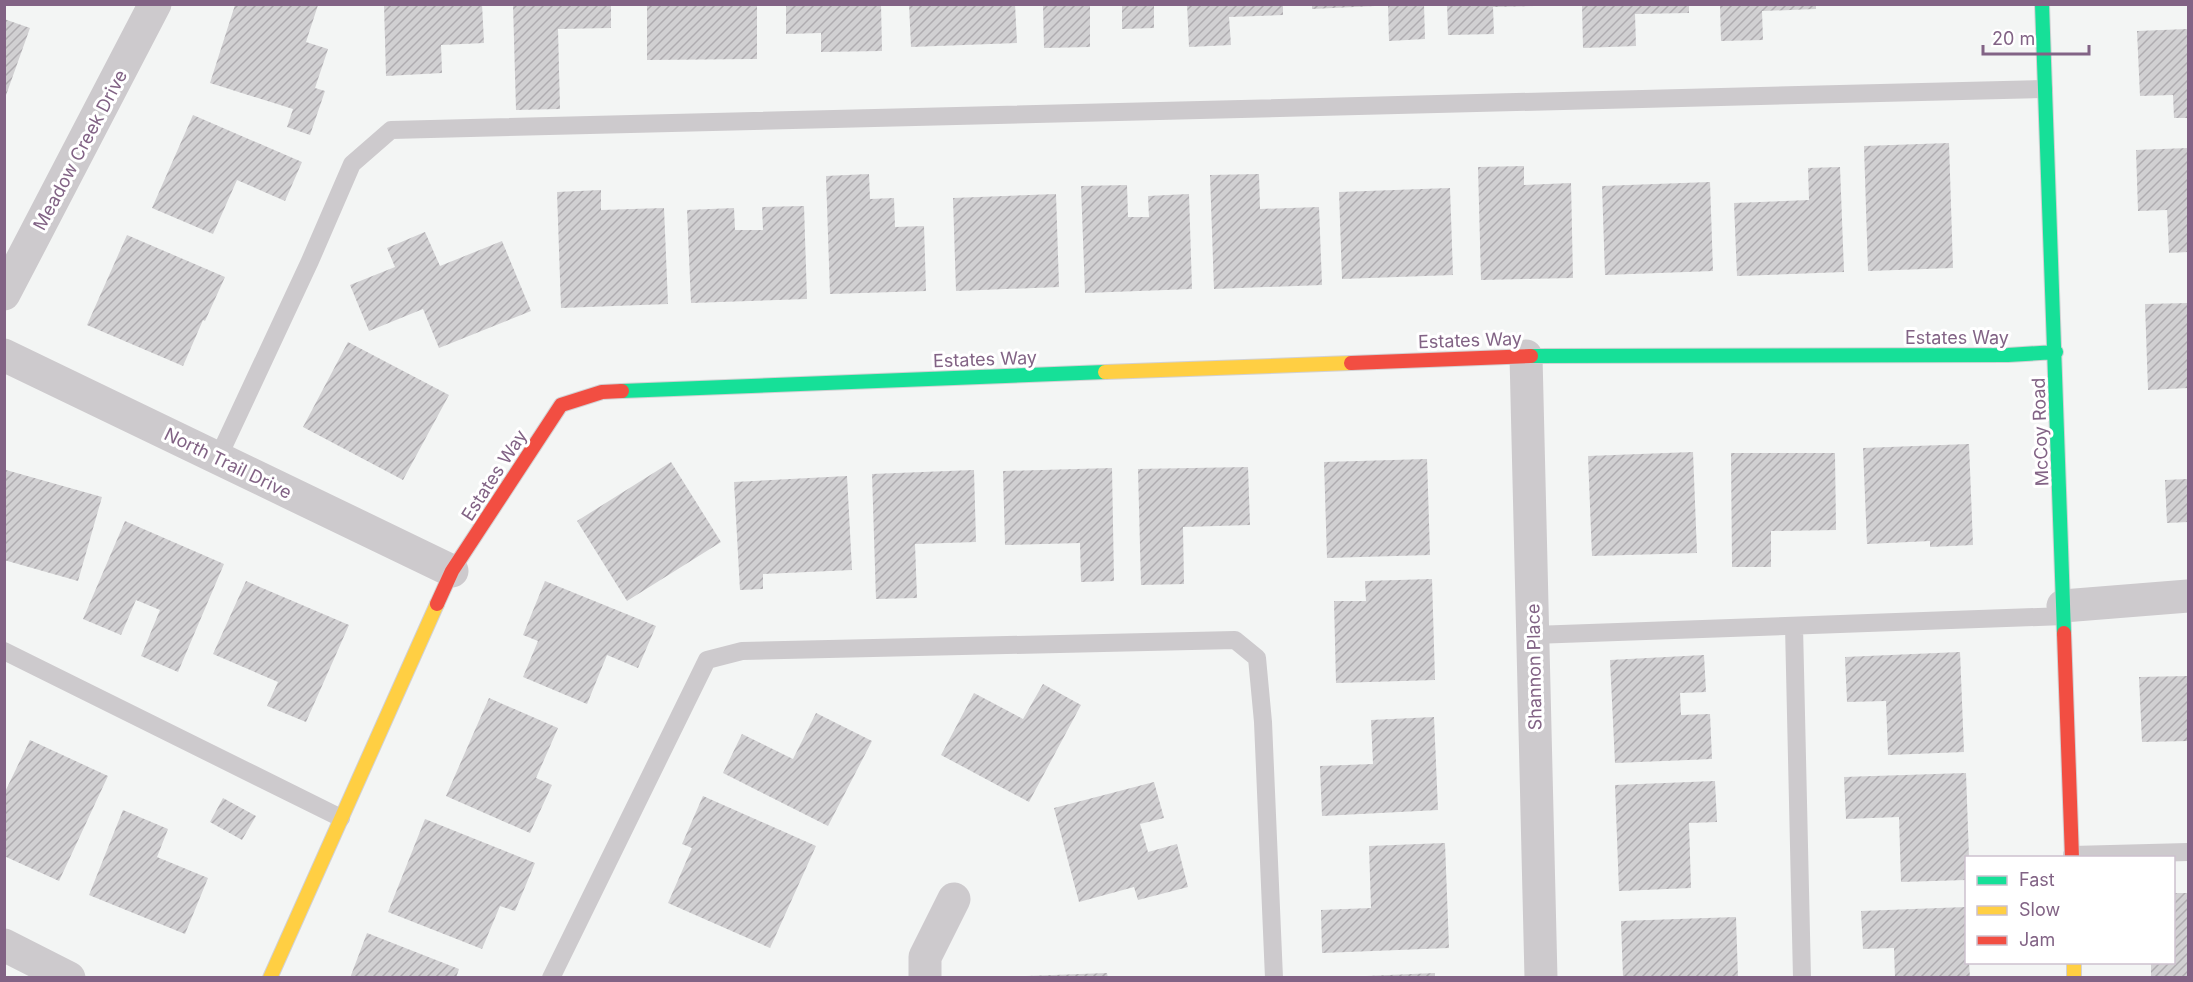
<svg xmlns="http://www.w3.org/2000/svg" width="2193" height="982" viewBox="0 0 2193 982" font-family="Inter,sans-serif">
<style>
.building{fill:url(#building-hatch)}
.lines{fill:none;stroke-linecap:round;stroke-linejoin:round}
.fast-casing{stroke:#d2d1d3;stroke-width:16}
.slow-casing{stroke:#d2d1d3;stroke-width:16}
.jam-casing{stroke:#d2d1d3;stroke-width:16}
.lane{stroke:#cdcacd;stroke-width:18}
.street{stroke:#cdcacd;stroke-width:33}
.fast{stroke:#16e098;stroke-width:14}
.slow{stroke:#ffcf43;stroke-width:14}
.jam{stroke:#f24e42;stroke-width:14}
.labels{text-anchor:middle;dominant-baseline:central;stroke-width:6;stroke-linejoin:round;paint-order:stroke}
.street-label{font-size:18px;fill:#826385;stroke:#fff}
</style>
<defs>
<pattern id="building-hatch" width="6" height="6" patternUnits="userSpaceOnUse" patternTransform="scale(1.5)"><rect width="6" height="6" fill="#d1d0d2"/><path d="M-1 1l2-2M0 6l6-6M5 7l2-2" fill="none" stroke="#afacb0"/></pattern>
</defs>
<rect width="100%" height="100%" fill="#f3f5f4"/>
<path class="building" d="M 384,4 L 482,4 L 484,43 L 441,45 L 442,73 L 386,76 Z
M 513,4 L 611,4 L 611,28 L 558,29 L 560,109 L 516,110 Z
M 647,4 L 757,4 L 757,59 L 647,60 Z
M 786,4 L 881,4 L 882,51 L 821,52 L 821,33 L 786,34 Z
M 909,4 L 1015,4 L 1017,43 L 911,47 Z
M 1043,4 L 1090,4 L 1090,47 L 1044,48 Z
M 1122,4 L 1154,4 L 1154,28 L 1122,29 Z
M 1187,4 L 1283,4 L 1283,15 L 1229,17 L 1231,45 L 1189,47 Z
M 1312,4 L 1375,4 L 1375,6 L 1312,9 Z
M 1388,4 L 1424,4 L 1425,39 L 1389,41 Z
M 1447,4 L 1533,4 L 1534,6 L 1493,7 L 1494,34 L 1448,35 Z
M 1582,4 L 1689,4 L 1689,13 L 1635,14 L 1636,46 L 1583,48 Z
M 1720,4 L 1816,4 L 1816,9 L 1762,11 L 1763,40 L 1721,41 Z
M 235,5 L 318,5 L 306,42 L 328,49 L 315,88 L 325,91 L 310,135 L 287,127 L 293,109 L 210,83 Z
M 4,19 L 30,28 L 5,98 L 4,98 Z
M 2188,29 L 2188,118 L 2174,118 L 2173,95 L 2140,96 L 2137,31 Z
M 193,115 L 302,162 L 285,201 L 237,180 L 213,234 L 152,208 Z
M 1949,143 L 1953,268 L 1868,271 L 1864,146 Z
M 2188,148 L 2188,252 L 2169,253 L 2167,210 L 2138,211 L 2136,150 Z
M 1524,166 L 1524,185 L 1571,183 L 1573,278 L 1481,280 L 1478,167 Z
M 1840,167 L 1844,272 L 1737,276 L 1734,203 L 1809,200 L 1808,168 Z
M 869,174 L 870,199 L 894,198 L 895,227 L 924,226 L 926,291 L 830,294 L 826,176 Z
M 1259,174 L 1260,209 L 1319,207 L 1322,285 L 1214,289 L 1210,175 Z
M 1710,182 L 1713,271 L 1605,275 L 1602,186 Z
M 1127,185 L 1128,217 L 1149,217 L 1148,196 L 1189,194 L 1192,289 L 1085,293 L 1081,186 Z
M 1450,188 L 1453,275 L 1342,279 L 1339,192 Z
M 601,190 L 601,210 L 664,208 L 668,304 L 561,308 L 557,192 Z
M 1056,194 L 1059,287 L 956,291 L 953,198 Z
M 804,206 L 807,299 L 691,303 L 687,210 L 734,208 L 735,230 L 763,230 L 762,207 Z
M 425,232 L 440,266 L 502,241 L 531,311 L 439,348 L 423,309 L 369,331 L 350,285 L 395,267 L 387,248 Z
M 127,235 L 225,277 L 205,321 L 203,320 L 183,366 L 87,325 Z
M 2188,303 L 2188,388 L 2148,390 L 2145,304 Z
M 348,342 L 449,395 L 403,480 L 303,427 Z
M 1969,444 L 1973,545 L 1930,547 L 1930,541 L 1867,544 L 1863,448 Z
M 1693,452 L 1697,553 L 1592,556 L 1588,456 Z
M 1731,453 L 1835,453 L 1836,530 L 1771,531 L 1771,567 L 1732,567 Z
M 1427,459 L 1430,555 L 1327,558 L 1324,462 Z
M 671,462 L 721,542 L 627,601 L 577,521 Z
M 1248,467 L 1250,525 L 1183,527 L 1184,584 L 1141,585 L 1138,469 Z
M 1112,468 L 1114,581 L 1081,582 L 1080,543 L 1005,545 L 1003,471 Z
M 6,470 L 102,497 L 78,581 L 4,560 Z
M 974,470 L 976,542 L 915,544 L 917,598 L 876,599 L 872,474 Z
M 847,476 L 852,570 L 763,574 L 763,589 L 740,590 L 734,482 Z
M 2188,479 L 2188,522 L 2167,523 L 2165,480 Z
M 125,521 L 224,564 L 178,672 L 141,656 L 160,610 L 136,600 L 121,635 L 83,619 Z
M 1432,579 L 1435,680 L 1336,683 L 1334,601 L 1366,601 L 1365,581 Z
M 246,581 L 349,625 L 306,722 L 267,706 L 278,682 L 213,654 Z
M 545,581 L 656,626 L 638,668 L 607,655 L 587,704 L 523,677 L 538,641 L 523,635 Z
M 1960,652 L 1964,752 L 1888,755 L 1886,701 L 1847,702 L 1845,657 Z
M 1704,655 L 1706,692 L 1680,693 L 1681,715 L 1710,714 L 1712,759 L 1615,763 L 1610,660 Z
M 2188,676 L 2188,741 L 2142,742 L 2139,677 Z
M 1043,684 L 1081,705 L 1029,802 L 941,755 L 974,693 L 1023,719 Z
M 489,698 L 558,728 L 536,778 L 552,785 L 530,833 L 446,796 Z
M 816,713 L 872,741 L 828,826 L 723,773 L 742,734 L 793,759 Z
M 1434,717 L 1438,810 L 1322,816 L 1320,766 L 1373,764 L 1371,720 Z
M 30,740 L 108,776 L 59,881 L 4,856 L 4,794 Z
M 1966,773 L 1969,858 L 1966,858 L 1966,880 L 1901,882 L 1899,817 L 1846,819 L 1844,777 Z
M 1715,781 L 1717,822 L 1689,823 L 1691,888 L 1619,891 L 1615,785 Z
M 1154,782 L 1164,818 L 1140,824 L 1148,852 L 1177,844 L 1188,887 L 1138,900 L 1134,887 L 1079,902 L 1054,808 Z
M 703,796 L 816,846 L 770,948 L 668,903 L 692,848 L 682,844 Z
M 223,798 L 256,816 L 242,840 L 210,822 Z
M 123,810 L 168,829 L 157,857 L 208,878 L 185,934 L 89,895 Z
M 425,819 L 535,863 L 515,911 L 500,906 L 482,949 L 388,912 Z
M 1445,843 L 1449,948 L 1322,953 L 1321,910 L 1371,908 L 1369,846 Z
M 2174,893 L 2188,893 L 2188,978 L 2151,978 L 2151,962 L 2174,962 Z
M 1966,907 L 1966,962 L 1969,962 L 1970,978 L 1895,978 L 1894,948 L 1863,949 L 1861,911 Z
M 1736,917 L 1738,978 L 1623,978 L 1621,921 Z
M 367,933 L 459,969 L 456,978 L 350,978 Z
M 1107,973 L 1108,978 L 1026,978 L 1026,976 Z
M 1435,973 L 1435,978 L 1366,978 L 1366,976 Z"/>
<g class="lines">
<g class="fast-casing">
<path id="fast" d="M 2042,4 L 2064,633
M 1531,356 L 2008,355 L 2056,352
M 622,391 L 1105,372"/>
</g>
<g class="slow-casing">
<path id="slow" d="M 1105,372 L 1351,363
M 2074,962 L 2074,978
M 270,978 L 437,604"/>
</g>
<g class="jam-casing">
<path id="jam" d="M 1351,363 L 1531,356
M 437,604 L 452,571 L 561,405 L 602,392 L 622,391
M 2064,633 L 2072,858"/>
</g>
<path class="lane" d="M 218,458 L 310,261 L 352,164 L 391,130 L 2044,89
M 1794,626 L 1802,978
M 1533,635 L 2064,616
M 4,651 L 341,818
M 2072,855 L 2188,852
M 551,978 L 707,660 L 742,651 L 1235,640 L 1257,658 L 1263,722 L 1274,978"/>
<path class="street" d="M 4,294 L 155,4
M 4,355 L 452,571
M 1526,356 L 1541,978
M 2063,606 L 2188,596
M 4,945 L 69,978
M 925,978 L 925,957 L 954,899"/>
<use href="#fast" class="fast"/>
<use href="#slow" class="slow"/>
<use href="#jam" class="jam"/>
</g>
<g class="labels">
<g class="street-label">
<text transform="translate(80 150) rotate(-62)">Meadow Creek Drive</text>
<text x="1957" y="337">Estates Way</text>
<text transform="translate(1470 340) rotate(-2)">Estates Way</text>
<text transform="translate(985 359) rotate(-2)">Estates Way</text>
<text transform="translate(2040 432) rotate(-92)">McCoy Road</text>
<text transform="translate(228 463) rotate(26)">North Trail Drive</text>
<text transform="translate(494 475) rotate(-57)">Estates Way</text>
<text transform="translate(1534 667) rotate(-91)">Shannon Place</text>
</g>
</g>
<rect width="2193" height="982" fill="none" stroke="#826385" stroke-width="12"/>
<rect x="1965" y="856" width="210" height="108" fill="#ffffff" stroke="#cdc1ce" stroke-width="1.5"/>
<rect x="1977" y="876" width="30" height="9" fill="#16e098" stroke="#cdc1ce" stroke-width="1.5"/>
<text x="2019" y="886" font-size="18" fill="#826385">Fast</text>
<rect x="1977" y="906" width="30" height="9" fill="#ffcf43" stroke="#cdc1ce" stroke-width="1.5"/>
<text x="2019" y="916" font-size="18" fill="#826385">Slow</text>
<rect x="1977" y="936" width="30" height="9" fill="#f24e42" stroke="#cdc1ce" stroke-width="1.5"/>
<text x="2019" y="946" font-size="18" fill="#826385">Jam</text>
<path d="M1983 45v9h106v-9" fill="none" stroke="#826385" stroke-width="3"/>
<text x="1992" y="45" font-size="18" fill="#826385" stroke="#ffffff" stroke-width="4.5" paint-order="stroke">20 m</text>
</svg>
